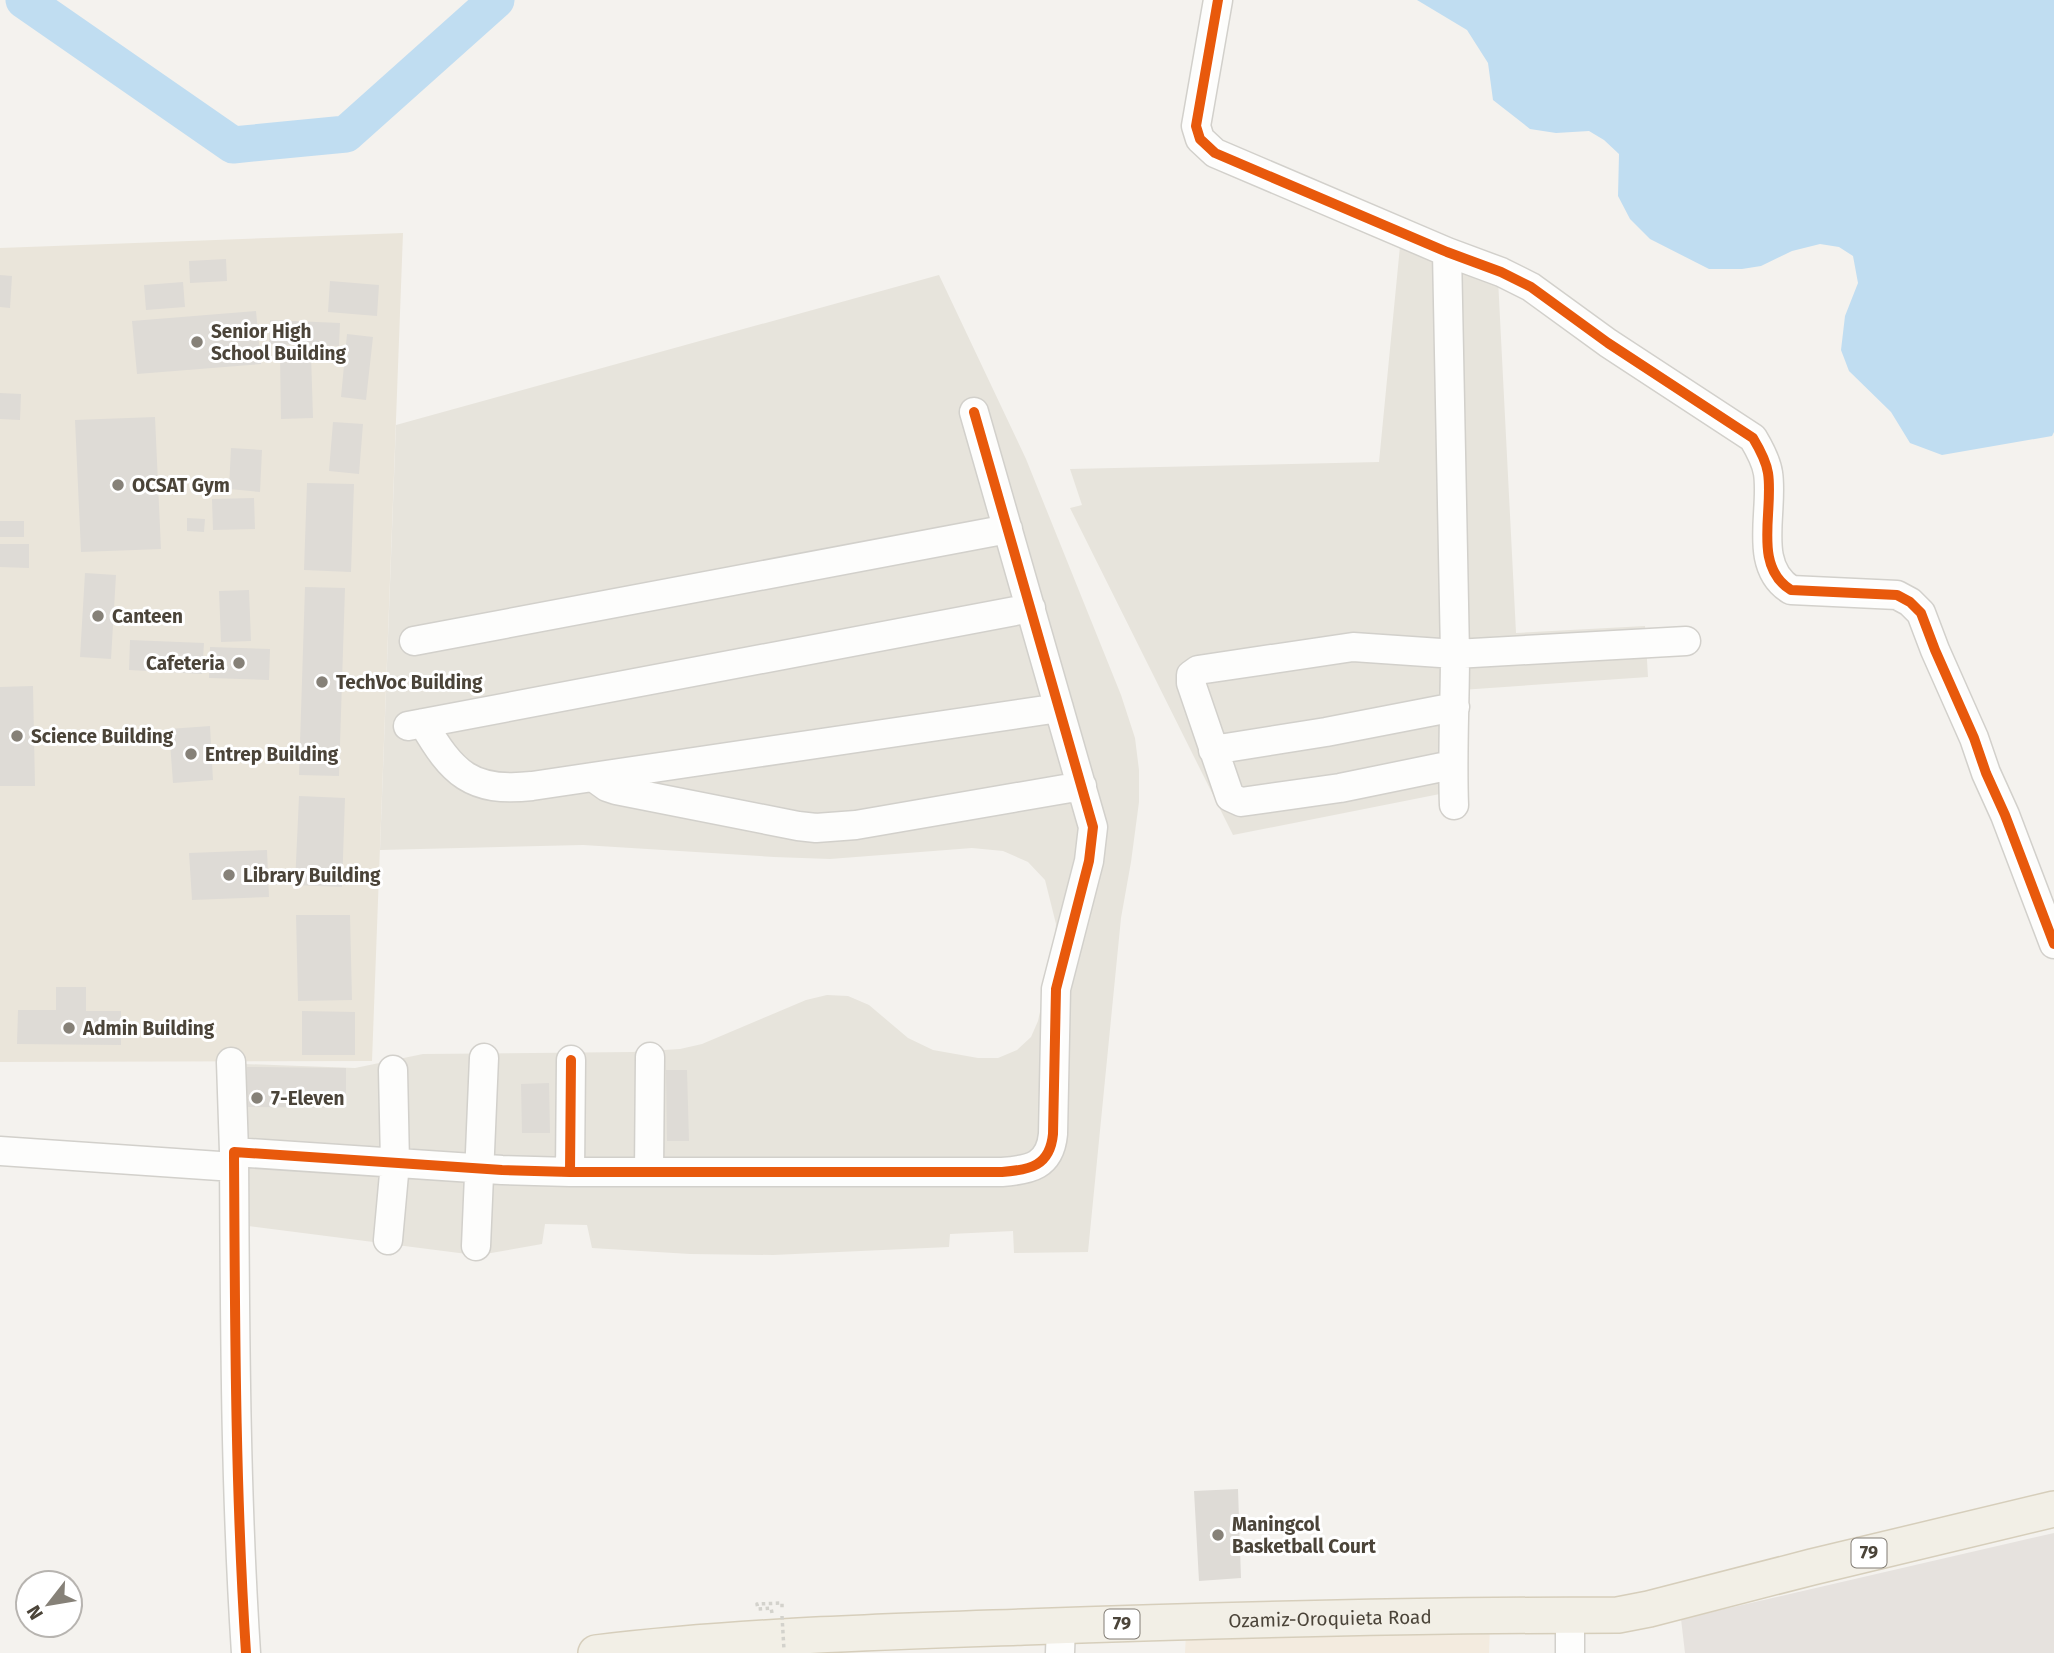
<svg xmlns="http://www.w3.org/2000/svg" width="2054" height="1653" viewBox="0 0 2054 1653" font-family="'Fira Sans',sans-serif">
<style>
.residential{fill:#e7e4dc}
.commercial{fill:#f3ebdf}
.industrial{fill:#e6e2de}
.education{fill:#eae5da}
.water{fill:#c0ddf1}
.lines{fill:none;stroke-linecap:round;stroke-linejoin:round}
.river{stroke:#c0ddf1;stroke-width:37}
.building{fill:#dedbd6}
.minor-casing{stroke:#d2d0cb;stroke-width:31}
.major-casing{stroke:#d6cebb;stroke-width:38}
.path{stroke:#d3d2cc;stroke-width:3.5;stroke-dasharray:3.5 3.5;stroke-linecap:butt}
.minor{stroke:#fdfdfc;stroke-width:28}
.major{stroke:#f2efe6;stroke-width:35}
.path-bridge{stroke:#d3d2cc;stroke-width:3.5;stroke-dasharray:3.5 3.5;stroke-linecap:butt}
.cycleway-casing{stroke:#fff;stroke-width:15}
.cycleway{stroke:#e8590c;stroke-width:10}
.poi-dot{fill:#868178;stroke:#fff;stroke-width:2.5}
.labels{text-anchor:middle;dominant-baseline:central;stroke-width:6;stroke-linejoin:round;paint-order:stroke}
.shield{fill:#fff;stroke:#817c74;stroke-width:2}
.shield-label{font-size:18px;font-weight:bold;fill:#4b4439}
.poi-label{font-size:19px;font-weight:bold;fill:#4b4439;stroke:#fff;text-anchor:start}
.street-label{font-size:19px;fill:#4b4439;stroke:#fff}
</style>
<rect width="100%" height="100%" fill="#f4f2ee"/>
<path class="residential" d="M 1401,236 L 1498,279 L 1516,633 L 1645,626 L 1648,677 L 1461,690 L 1465,789 L 1233,835 L 1070,508 L 1082,505 L 1070,469 L 1379,462 Z
M 939,275 L 1026,459 L 1121,695 L 1135,738 L 1139,770 L 1139,802 L 1131,862 L 1121,918 L 1088,1252 L 1014,1253 L 1013,1231 L 950,1234 L 949,1247 L 773,1255 L 690,1254 L 592,1248 L 587,1225 L 545,1224 L 542,1244 L 491,1253 L 467,1254 L 248,1226 L 244,1064 L 355,1068 L 423,1054 L 632,1052 L 680,1049 L 702,1044 L 806,1000 L 827,995 L 848,996 L 869,1005 L 908,1038 L 933,1050 L 978,1058 L 998,1058 L 1017,1050 L 1031,1037 L 1038,1021 L 1054,947 L 1056,924 L 1045,880 L 1028,862 L 1003,851 L 972,848 L 830,859 L 774,857 L 583,845 L 380,850 L 396,425 Z"/>
<path class="commercial" d="M 1490,1627 L 1489,1653 L 1185,1653 L 1186,1632 Z"/>
<path class="industrial" d="M 2054,1533 L 2054,1653 L 1685,1653 L 1681,1619 Z"/>
<path class="education" d="M 403,233 L 372,1061 L 0,1062 L 0,248 Z"/>
<path class="water" d="M 1417,0 L 2054,0 L 2054,432 L 2052,436 L 1942,455 L 1910,443 L 1891,412 L 1849,371 L 1841,350 L 1845,316 L 1858,283 L 1853,256 L 1839,247 L 1820,244 L 1792,251 L 1761,266 L 1742,269 L 1709,269 L 1650,239 L 1630,219 L 1618,196 L 1619,154 L 1604,140 L 1589,131 L 1556,133 L 1530,129 L 1493,100 L 1488,63 L 1467,30 Z"/>
<g class="lines">
<path class="river" d="M 24,0 L 233,145 L 346,134 L 496,0"/>
</g>
<path class="building" d="M 226,259 L 227,281 L 190,283 L 189,261 Z
M 0,275 L 12,276 L 10,308 L 0,307 Z
M 330,281 L 379,285 L 377,316 L 328,312 Z
M 183,282 L 185,307 L 146,310 L 144,285 Z
M 256,311 L 261,364 L 137,374 L 132,321 Z
M 270,320 L 340,323 L 339,346 L 269,344 Z
M 347,334 L 373,337 L 366,400 L 341,397 Z
M 311,354 L 313,418 L 281,419 L 280,355 Z
M 0,393 L 21,394 L 20,420 L 0,419 Z
M 155,417 L 161,549 L 81,552 L 75,420 Z
M 333,422 L 363,424 L 359,474 L 329,471 Z
M 231,448 L 262,450 L 260,492 L 229,489 Z
M 307,483 L 354,484 L 351,572 L 304,570 Z
M 254,498 L 255,529 L 213,530 L 212,499 Z
M 187,518 L 205,519 L 204,532 L 187,531 Z
M 0,521 L 24,521 L 24,537 L 0,537 Z
M 0,544 L 29,544 L 29,568 L 0,567 Z
M 85,573 L 116,575 L 111,659 L 80,657 Z
M 305,587 L 345,588 L 339,776 L 299,775 Z
M 249,590 L 251,641 L 221,642 L 219,591 Z
M 130,640 L 204,643 L 202,674 L 129,670 Z
M 210,647 L 270,649 L 269,680 L 209,678 Z
M 33,686 L 35,786 L 0,786 L 0,687 Z
M 210,726 L 213,780 L 173,783 L 169,729 Z
M 299,796 L 345,798 L 342,887 L 295,885 Z
M 267,850 L 269,897 L 192,900 L 189,853 Z
M 296,915 L 350,915 L 352,1000 L 298,1001 Z
M 56,987 L 86,987 L 86,1011 L 121,1011 L 121,1045 L 17,1044 L 18,1010 L 56,1010 Z
M 302,1011 L 355,1012 L 355,1055 L 302,1055 Z
M 247,1067 L 346,1068 L 346,1108 L 247,1107 Z
M 666,1070 L 687,1070 L 689,1141 L 667,1141 Z
M 549,1083 L 550,1133 L 522,1133 L 521,1084 Z
M 1238,1489 L 1241,1578 L 1199,1581 L 1194,1491 Z"/>
<g class="lines">
<g class="minor-casing">
<path id="minor" d="M 1218,0 L 1196,126 L 1200,139 L 1215,153 L 1447,252 L 1501,272 L 1531,287 L 1608,343 L 1753,438 C 1759,448 1766,460 1768,473 C 1774,511 1752,566 1791,590 L 1897,595 L 1910,602 L 1921,613 L 1935,650 L 1974,738 L 1986,773 L 2005,815 L 2054,944
M 1447,252 L 1455,654 C 1455,704 1452,754 1454,805
M 414,641 L 1008,529
M 423,723 C 452,773 471,793 532,786 L 1059,708
M 408,726 L 1031,608
M 1213,750 L 1326,732 L 1455,707
M 1452,765 L 1340,788 L 1241,802 L 1230,797 L 1191,683 L 1191,675 L 1198,670 L 1353,647 L 1455,654 L 1686,641
M 593,777 L 607,787 L 616,790 L 798,826 L 816,828 L 856,825 L 1082,786
M 231,1062 L 234,1152
M 0,1151 L 234,1167
M 570,1172 L 1002,1172 C 1030,1170 1050,1166 1053,1134 L 1056,989 L 1089,861 L 1093,827 L 974,412
M 649,1172 L 650,1057
M 388,1240 L 395,1163 L 393,1070
M 476,1246 L 484,1058
M 246,1653 C 235,1486 235,1319 234,1152 L 502,1170 L 570,1172 L 571,1060
M 1060,1653 L 1061,1625
M 1570,1653 L 1570,1615"/>
</g>
<g class="major-casing">
<g id="major">
<path id="s1" d="M 596,1653 C 738,1636 881,1632 1024,1627 C 1222,1620 1420,1615 1618,1615 L 1649,1609 L 1812,1567 L 2054,1509"/>
</g>
</g>
<path class="path" d="M 772,1613 L 771,1608 L 758,1609 L 757,1604 L 782,1603 L 782,1610"/>
<use href="#minor" class="minor"/>
<use href="#major" class="major"/>
<path class="path-bridge" d="M 782,1616 L 784,1650"/>
<g class="cycleway-casing">
<path id="cycleway" d="M 1218,0 L 1196,126 L 1200,139 L 1215,153 L 1447,252 L 1501,272 L 1531,287 L 1608,343 L 1753,438 C 1759,448 1766,460 1768,473 C 1774,511 1752,566 1791,590 L 1897,595 L 1910,602 L 1921,613 L 1935,650 L 1974,738 L 1986,773 L 2005,815 L 2054,944
M 570,1172 L 1002,1172 C 1030,1170 1050,1166 1053,1134 L 1056,989 L 1089,861 L 1093,827 L 974,412
M 246,1653 C 235,1486 235,1319 234,1152 L 502,1170 L 570,1172 L 571,1060"/>
</g>
<use href="#cycleway" class="cycleway"/>
</g>
<g class="poi-dot">
<circle cx="197" cy="342" r="7"/>
<circle cx="118" cy="485" r="7"/>
<circle cx="98" cy="616" r="7"/>
<circle cx="239" cy="663" r="7"/>
<circle cx="322" cy="682" r="7"/>
<circle cx="17" cy="736" r="7"/>
<circle cx="191" cy="754" r="7"/>
<circle cx="229" cy="875" r="7"/>
<circle cx="69" cy="1028" r="7"/>
<circle cx="257" cy="1098" r="7"/>
<circle cx="1218" cy="1535" r="7"/>
</g>
<g class="labels">
<g class="shield">
<rect x="1851.5" y="1538.5" width="35" height="29" rx="5"/>
<rect x="1104.5" y="1609.5" width="35" height="29" rx="5"/>
</g>
<g class="shield-label">
<text x="1869" y="1553">79</text>
<text x="1122" y="1624">79</text>
</g>
<g class="poi-label">
<text x="211" y="331">Senior High<tspan x="211" dy="22">School Building</tspan></text>
<text x="132" y="485">OCSAT Gym</text>
<text x="112" y="616">Canteen</text>
<text x="225" y="663" text-anchor="end">Cafeteria</text>
<text x="336" y="682">TechVoc Building</text>
<text x="31" y="736">Science Building</text>
<text x="205" y="754">Entrep Building</text>
<text x="243" y="875">Library Building</text>
<text x="83" y="1028">Admin Building</text>
<text x="271" y="1098">7-Eleven</text>
<text x="1232" y="1524">Maningcol<tspan x="1232" dy="22">Basketball Court</tspan></text>
</g>
<g class="street-label">
<text stroke="none"><textPath href="#s1" startOffset="735">Ozamiz-Oroquieta Road</textPath></text>
</g>
</g>
<g transform="translate(49 1604) rotate(239)"><circle r="33" fill="#ffffff" stroke="#b7b4b0" stroke-width="2"/>
<path d="M0-5L12 26L0 18L-12 26Z" fill="#868178"/>
<text y="-10" font-size="19" font-weight="bold" text-anchor="middle" fill="#4b4439">N</text>
</g>
</svg>
